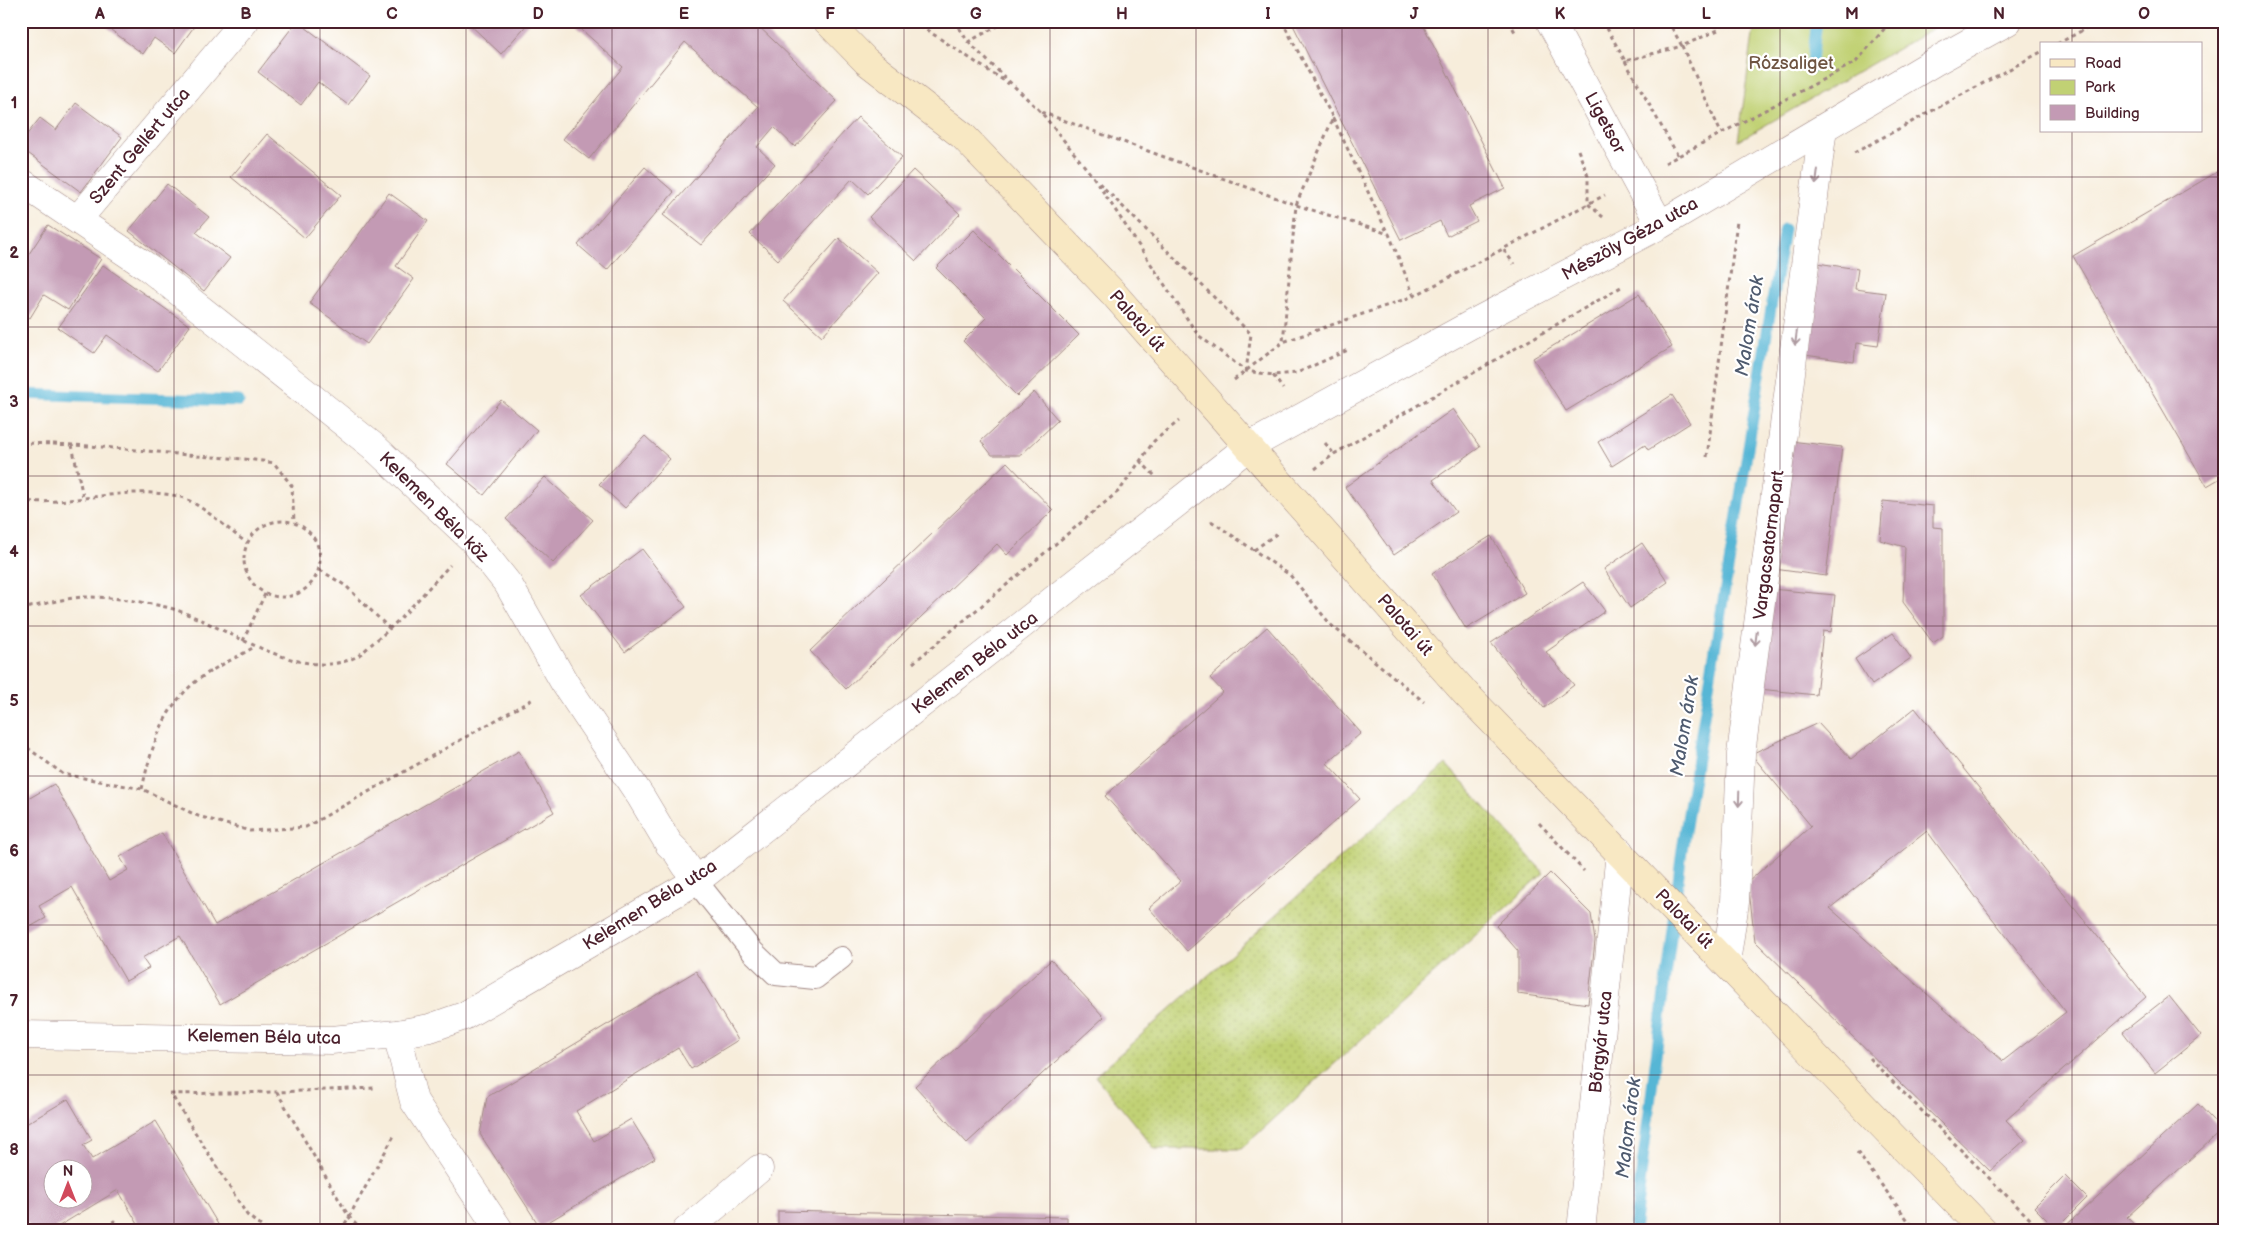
<svg xmlns="http://www.w3.org/2000/svg" width="2245" height="1252" viewBox="0 0 2245 1252" font-family="'Balsamiq Sans',sans-serif">
<style>
.grass{fill:url(#grass-dots);stroke:#867850}
.green{fill:#c1d174;stroke:#867850}
.lines{fill:none;stroke-linecap:round;stroke-linejoin:round}
.stream{stroke:#56b6d5;stroke-width:11}
.building{fill:#c39ab4;fill-rule:evenodd}
.lane-casing{stroke:#a08683;stroke-width:24}
.street-casing{stroke:#a08683;stroke-width:29}
.secondary-casing{stroke:#a08683;stroke-width:29}
.path{stroke:#a08683;stroke-width:3;stroke-dasharray:4 4;stroke-linecap:butt}
.lane{stroke:#fff;stroke-width:22}
.street{stroke:#fff;stroke-width:28}
.secondary{stroke:#f8e8c3;stroke-width:28}
.oneway{stroke:#ae9aa0}
.grid{fill:none;stroke:#4a1f2b;stroke-width:1;stroke-opacity:0.55}
.labels{text-anchor:middle;dominant-baseline:central;stroke-width:4.5;stroke-linejoin:round;paint-order:stroke}
.park-label{font-size:18px;fill:#6e5441;stroke:#fff}
.street-label{font-size:18px;fill:#4a1f2b;stroke:#fff}
.water-label{font-size:19px;font-style:italic;fill:#4f5b6f;stroke:#fff}
.neatline{fill:none;stroke:#4a1f2b;stroke-width:2}
.grid-label{font-size:16px;text-anchor:middle;font-weight:bold;fill:#4a1f2b}
</style>
<defs>
<pattern id="grass-dots" width="8" height="8" patternUnits="userSpaceOnUse" patternTransform="scale(1.25)"><rect width="8" height="8" fill="#c1d174"/><path d="M2 2h.1M6 6h.1" fill="none" stroke="#a7b365" stroke-width="1.8" stroke-linecap="round"/></pattern>
</defs>
<rect width="100%" height="100%" fill="#fff"/>
<filter id="ink" filterUnits="userSpaceOnUse"><feTurbulence type="fractalNoise" baseFrequency=".02" numOctaves="2"/><feDisplacementMap in="SourceGraphic" scale="10" xChannelSelector="R" yChannelSelector="G"/><feConvolveMatrix kernelMatrix="1 2 1 2 8 2 1 2 1" color-interpolation-filters="sRGB"/></filter>
<filter id="wash" filterUnits="userSpaceOnUse"><feTurbulence type="fractalNoise" baseFrequency=".0096" numOctaves="4" result="noise"/><feDisplacementMap in="SourceGraphic" scale="20" xChannelSelector="R" yChannelSelector="G"/><feGaussianBlur stdDeviation="1.12" result="paint"/><feColorMatrix in="noise" values="0 0 0 0 0 0 0 0 0 0 0 0 0 0 0 0 0 1.4 0 .05"/><feComposite in="paint" operator="in"/></filter>
<g filter="url(#wash)">
<rect width="100%" height="100%" fill="#f7eddb"/>
<path class="grass" d="M 1446,764 L 1544,873 L 1241,1149 L 1155,1149 L 1095,1076 Z"/>
<path class="green" d="M 1755,21 L 1946,21 L 1738,141 Z"/>
<g class="lines">
<path class="stream" d="M 1811,68 L 1817,21
M 21,394 L 239,401
M 1634,1231 L 1682,850 L 1784,229"/>
</g>
<g id="blocks">
<path class="building" d="M 99,21 L 198,21 L 175,53 L 154,38 L 143,54 Z
M 297,21 L 370,76 L 348,105 L 318,82 L 301,105 L 258,72 Z
M 466,21 L 530,21 L 501,54 Z
M 572,21 L 753,21 L 837,101 L 795,147 L 774,127 L 757,147 L 775,164 L 701,245 L 663,215 L 758,107 L 685,42 L 589,159 L 563,139 L 623,67 Z
M 1291,21 L 1421,21 L 1505,188 L 1469,206 L 1477,221 L 1447,236 L 1440,221 L 1401,240 Z
M 76,103 L 122,137 L 81,192 L 21,148 L 21,142 L 40,118 L 56,130 Z
M 858,117 L 902,157 L 868,194 L 852,179 L 778,260 L 750,234 Z
M 267,134 L 341,195 L 305,238 L 231,177 Z
M 645,167 L 674,192 L 607,270 L 578,245 Z
M 2224,168 L 2224,476 L 2207,486 L 2073,256 Z
M 913,170 L 960,214 L 916,261 L 869,217 Z
M 167,184 L 209,217 L 196,232 L 230,258 L 204,291 L 129,231 Z
M 389,193 L 428,221 L 396,266 L 414,279 L 367,344 L 309,303 Z
M 48,225 L 101,259 L 68,310 L 44,295 L 30,318 L 21,312 L 21,266 Z
M 974,230 L 1079,335 L 1017,396 L 963,341 L 986,318 L 936,268 Z
M 839,238 L 878,273 L 822,336 L 783,301 Z
M 1817,263 L 1858,269 L 1855,289 L 1886,293 L 1878,346 L 1856,343 L 1854,362 L 1805,355 Z
M 103,265 L 190,326 L 158,371 L 107,335 L 94,353 L 58,328 Z
M 1639,294 L 1672,347 L 1566,411 L 1533,358 Z
M 1034,392 L 1058,420 L 1021,455 L 992,455 L 981,441 Z
M 1672,395 L 1690,423 L 1648,450 L 1645,445 L 1612,466 L 1598,442 Z
M 501,400 L 537,430 L 484,495 L 447,464 Z
M 1453,409 L 1480,447 L 1433,480 L 1456,512 L 1394,555 L 1345,487 Z
M 645,436 L 670,459 L 625,508 L 599,484 Z
M 1790,441 L 1842,447 L 1826,576 L 1774,569 Z
M 1007,462 L 1053,510 L 1007,555 L 997,544 L 846,689 L 810,651 Z
M 545,477 L 593,520 L 553,563 L 506,519 Z
M 1883,501 L 1933,506 L 1933,527 L 1943,528 L 1943,636 L 1933,643 L 1903,602 L 1905,547 L 1880,540 Z
M 1491,536 L 1525,593 L 1466,629 L 1432,573 Z
M 1642,543 L 1668,582 L 1630,608 L 1604,569 Z
M 642,549 L 686,607 L 625,652 L 581,595 Z
M 1583,582 L 1605,611 L 1546,652 L 1574,685 L 1544,708 L 1491,643 Z
M 1771,589 L 1835,595 L 1831,632 L 1823,631 L 1816,695 L 1759,689 Z
M 1267,627 L 1361,733 L 1327,763 L 1360,799 L 1187,951 L 1149,908 L 1181,881 L 1105,796 L 1223,692 L 1210,678 Z
M 1893,633 L 1911,658 L 1872,685 L 1855,659 Z
M 1915,708 L 2146,997 L 2006,1120 L 2025,1140 L 1990,1171 L 1755,941 L 1748,882 L 1811,826 L 1751,754 L 1818,723 L 1851,759 ZM 1927,831 L 1981,904 L 2066,1012 L 2003,1061 L 1830,908 Z
M 519,751 L 554,812 L 220,1004 L 180,936 L 142,958 L 149,968 L 126,981 L 72,887 L 39,906 L 46,918 L 21,932 L 21,803 L 54,784 L 109,881 L 128,870 L 120,857 L 162,833 L 215,925 Z
M 1550,873 L 1591,914 L 1595,941 L 1588,1004 L 1518,994 L 1518,951 L 1496,926 Z
M 1051,960 L 1104,1017 L 967,1143 L 915,1086 Z
M 696,971 L 738,1040 L 691,1069 L 678,1048 L 576,1111 L 594,1141 L 631,1119 L 655,1158 L 540,1227 L 480,1134 L 487,1097 Z
M 2169,996 L 2201,1036 L 2155,1073 L 2123,1032 Z
M 68,1099 L 92,1140 L 83,1145 L 92,1159 L 156,1121 L 222,1231 L 142,1231 L 118,1190 L 51,1231 L 33,1231 L 21,1215 L 21,1127 ZM 52,1170 L 82,1170 L 82,1200 L 52,1200 Z
M 2198,1104 L 2222,1130 L 2127,1217 L 2140,1231 L 2060,1231 Z
M 2065,1176 L 2087,1198 L 2056,1229 L 2034,1207 Z
M 778,1211 L 1067,1217 L 1067,1231 L 778,1231 Z"/>
</g>
</g>
<g filter="url(#ink)">
<use href="#blocks" fill-opacity="0" stroke="#a08683" stroke-width="1"/>
<g class="lines">
<g class="lane-casing">
<path id="lane" d="M 696,881 L 752,951 L 776,974 L 815,978 L 841,958"/>
</g>
<g class="street-casing">
<path id="street" d="M 1550,21 L 1660,225
M 21,182 L 149,268 L 373,446 L 473,540 L 508,584 L 564,682 L 641,797 L 669,844 L 677,852 L 696,881
M 78,219 L 245,21
M 1726,963 L 1735,902 L 1741,754 L 1823,128
M 397,1034 L 414,1101 L 500,1231
M 21,1035 L 331,1040 L 397,1034 L 430,1028 L 464,1016 L 696,881 L 1248,447 L 1481,319 L 1660,225 L 1936,61 L 2008,21
M 686,1231 L 759,1169
M 1581,1231 L 1620,852"/>
</g>
<g class="secondary-casing">
<path id="secondary" d="M 827,21 L 866,61 L 963,136 L 1113,293 L 1466,694 L 1984,1231"/>
</g>
<path class="path" d="M 913,21 L 1009,84
M 955,21 L 968,42 L 1007,21
M 1282,21 L 1333,118 L 1296,205 L 1283,342
M 1509,21 L 1516,34
M 1603,21 L 1625,61 L 1682,46 L 1721,133
M 1668,21 L 1682,46 L 1718,30 L 1724,21
M 968,42 L 1041,112 L 1094,178 L 1198,335 L 1246,371 L 1273,375 L 1297,373 L 1350,349
M 2057,44 L 2100,21
M 1625,61 L 1678,156
M 1041,112 L 1296,205 L 1389,234 L 1414,296
M 1333,118 L 1388,234
M 1578,150 L 1588,176 L 1588,204 L 1603,217
M 1854,153 L 2041,52
M 1665,163 L 1856,62 L 1891,21
M 1099,183 L 1251,334 L 1246,371
M 1504,250 L 1514,264
M 1273,375 L 1283,389
M 1234,380 L 1283,342 L 1414,296 L 1605,195
M 21,443 C 80,444 139,450 197,456 C 223,458 248,458 274,463 L 292,486 L 294,522
M 1325,443 L 1334,454
M 72,445 L 83,497
M 1707,457 L 1737,221
M 1140,461 L 1156,477
M 1315,469 L 1334,454 L 1621,287
M 21,501 C 73,506 125,485 177,496 C 199,501 228,530 247,543
M244 559a38 38 0 1 1 76 0a38 38 0 1 1-76 0Z
M 1211,521 L 1290,575 L 1331,625 L 1424,702
M 1254,550 L 1279,532
M 320,570 L 346,586 L 390,629
M 21,609 C 42,605 67,597 88,597 C 115,597 145,602 170,608 C 223,623 300,685 356,657 C 362,654 368,647 373,643 C 402,620 425,591 450,565
M 243,641 L 265,594
M 913,663 L 1120,490 L 1154,441 L 1179,421
M 21,743 L 63,774 L 142,789 L 198,816 L 250,831 L 306,827 L 535,698
M 142,789 C 151,749 162,710 194,683 C 212,668 235,659 254,647
M 1539,823 L 1584,871
M 1869,1058 L 2042,1231
M 1857,1152 L 1916,1231
M 99,1231 L 114,1221 L 120,1231
M 267,1231 L 247,1215 L 171,1094 L 277,1092
M 341,1231 L 395,1134
M 362,1231 L 349,1217 L 277,1092 L 376,1088"/>
<use href="#lane" class="lane"/>
<use href="#street" class="street"/>
<use href="#secondary" class="secondary"/>
</g>
<defs><path id="oneway-shaft" d="M-6 0H5M1.5-3L5.5 0L1.5 3" fill="none" stroke-width="1.6" stroke-linecap="round" stroke-linejoin="round" transform="scale(1.25)"/></defs>
<g class="oneway">
<use href="#oneway-shaft" transform="translate(1817 177) rotate(97)"/>
<use href="#oneway-shaft" transform="translate(1796 338) rotate(97)"/>
<use href="#oneway-shaft" transform="translate(1756 638) rotate(97)"/>
<use href="#oneway-shaft" transform="translate(1739 799) rotate(92)"/>
</g>
</g>
<path class="grid" d="M 174,21 L 174,1231M 320,21 L 320,1231M 466,21 L 466,1231M 612,21 L 612,1231M 758,21 L 758,1231M 904,21 L 904,1231M 1050,21 L 1050,1231M 1196,21 L 1196,1231M 1342,21 L 1342,1231M 1488,21 L 1488,1231M 1634,21 L 1634,1231M 1780,21 L 1780,1231M 1926,21 L 1926,1231M 2072,21 L 2072,44M 2072,131 L 2072,1231M 21,177 L 2224,177M 21,327 L 2224,327M 21,476 L 2224,476M 21,626 L 2224,626M 21,776 L 2224,776M 21,925 L 2224,925M 21,1075 L 2224,1075"/>
<g class="labels">
<g class="park-label">
<text x="1791" y="63">Rózsaliget</text>
</g>
<g class="street-label">
<text transform="translate(1605 123) rotate(62)">Ligetsor</text>
<text transform="translate(140 146) rotate(-50)">Szent Gellért utca</text>
<text transform="translate(1630 239) rotate(-29)">Mészöly Géza utca</text>
<text transform="translate(1137 321) rotate(49)">Palotai út</text>
<text transform="translate(434 507) rotate(45)">Kelemen Béla köz</text>
<text transform="translate(1769 545) rotate(-83)">Vargacsatornapart</text>
<text transform="translate(1405 625) rotate(49)">Palotai út</text>
<text transform="translate(975 663) rotate(-38)">Kelemen Béla utca</text>
<text transform="translate(650 905) rotate(-32)">Kelemen Béla utca</text>
<text transform="translate(1684 919) rotate(46)">Palotai út</text>
<text transform="translate(264 1037) rotate(1)">Kelemen Béla utca</text>
<text transform="translate(1601 1042) rotate(-84)">Bőrgyár utca</text>
</g>
<g class="water-label">
<text transform="translate(1750 326) rotate(-81)">Malom árok</text>
<text transform="translate(1685 726) rotate(-81)">Malom árok</text>
<text transform="translate(1629 1128) rotate(-83)">Malom árok</text>
</g>
</g>
<rect width="2245" height="1252" fill="none" stroke="#fff" stroke-width="55"/>
<rect x="2040" y="42" width="162" height="90" fill="#ffffff" stroke="#b7a5aa"/>
<rect x="2050" y="59" width="25" height="8" fill="#f8e8c3" stroke="#b7a5aa"/>
<text x="2085" y="68" font-size="15" fill="#4a1f2b">Road</text>
<rect x="2050" y="80" width="25" height="15" fill="#c1d174" stroke="#b7a5aa"/>
<text x="2085" y="92" font-size="15" fill="#4a1f2b">Park</text>
<rect x="2050" y="105" width="25" height="15" fill="#c39ab4" stroke="#b7a5aa"/>
<text x="2085" y="118" font-size="15" fill="#4a1f2b">Building</text>
<g transform="translate(68 1184)"><circle r="24" fill="#ffffff" stroke="#b7a5aa"/>
<path d="M0-4L9 19L0 12L-9 19Z" fill="#d1495b"/>
<text y="-8" font-size="14" font-weight="bold" text-anchor="middle" fill="#4a1f2b">N</text>
</g>
<rect x="28" y="28" width="2190" height="1196" class="neatline"/>
<g class="grid-label">
<text x="100" y="19">A</text>
<text x="246" y="19">B</text>
<text x="392" y="19">C</text>
<text x="538" y="19">D</text>
<text x="684" y="19">E</text>
<text x="830" y="19">F</text>
<text x="976" y="19">G</text>
<text x="1122" y="19">H</text>
<text x="1268" y="19">I</text>
<text x="1414" y="19">J</text>
<text x="1560" y="19">K</text>
<text x="1706" y="19">L</text>
<text x="1852" y="19">M</text>
<text x="1999" y="19">N</text>
<text x="2144" y="19">O</text>
<text x="14" y="108">1</text>
<text x="14" y="258">2</text>
<text x="14" y="407">3</text>
<text x="14" y="557">4</text>
<text x="14" y="706">5</text>
<text x="14" y="856">6</text>
<text x="14" y="1006">7</text>
<text x="14" y="1155">8</text>
</g>
</svg>
